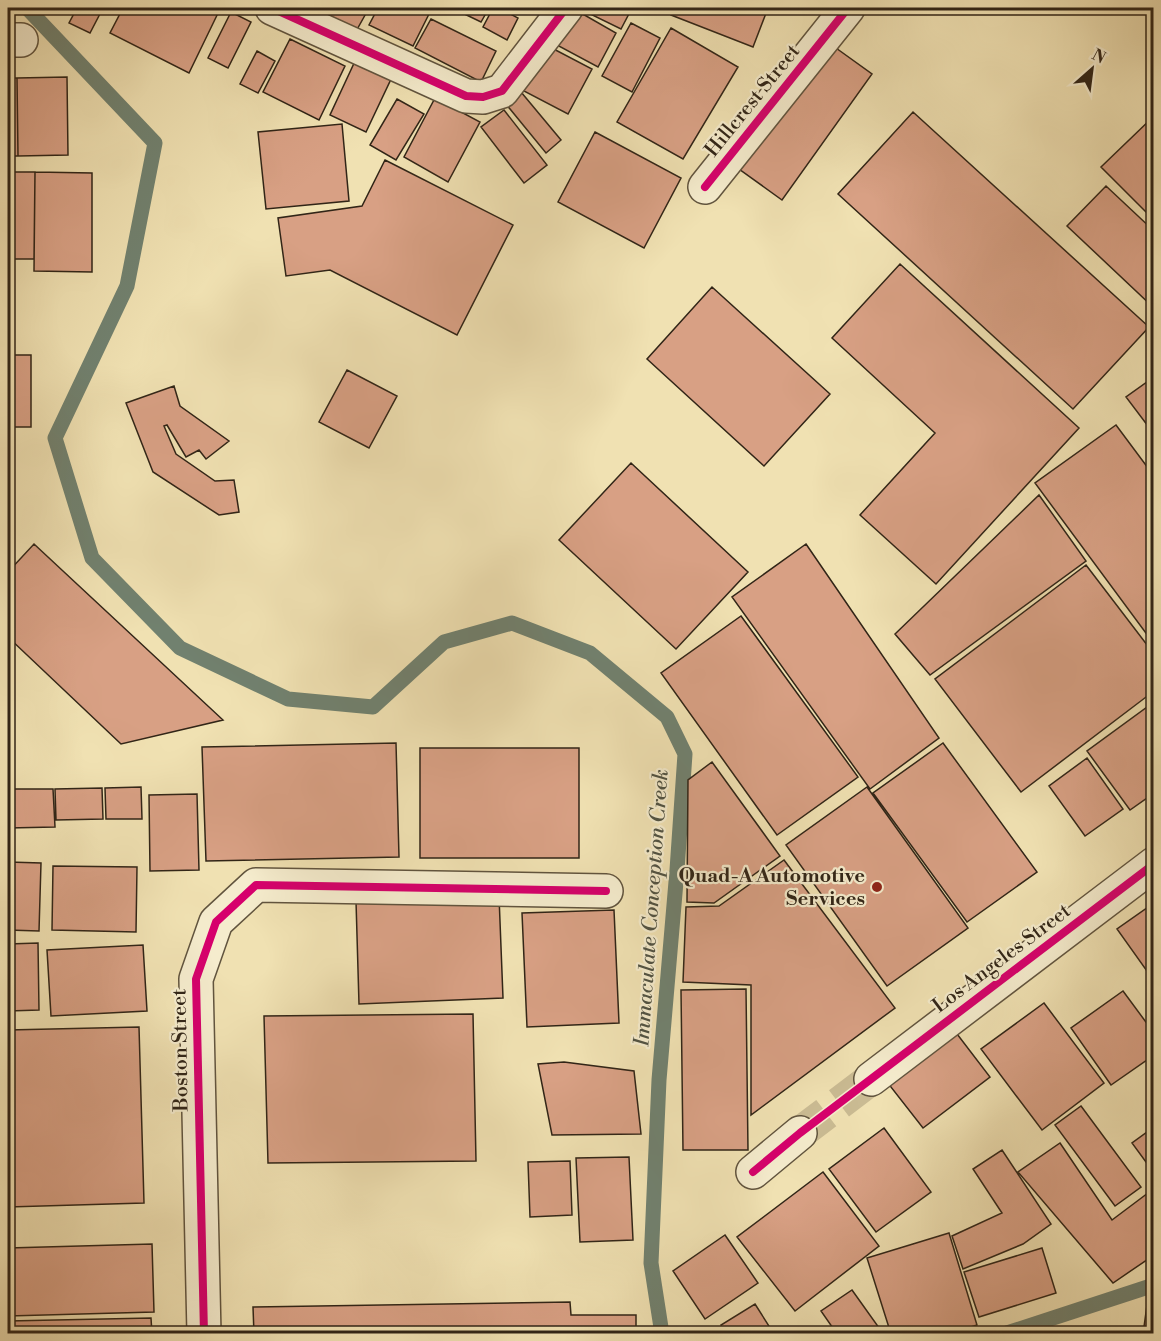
<svg xmlns="http://www.w3.org/2000/svg" width="1161" height="1341" viewBox="0 0 1161 1341" font-family="'Libre Bodoni',serif">
<style>
.lines{fill:none;stroke-linecap:round;stroke-linejoin:round}
.stream{stroke:#71816f;stroke-width:15}
.building{fill:#d8a084;stroke:#312517;stroke-width:1.5}
.minor-tunnel{stroke:#cabb93;stroke-width:33;stroke-dasharray:33 16;stroke-linecap:butt}
.minor-casing{stroke:#61543e;stroke-width:36}
.minor{stroke:#f5eccd;stroke-width:33}
.cycleway-casing{stroke:#f5eccd;stroke-width:11}
.cycleway{stroke:#d6006c;stroke-width:8}
.poi-dot{fill:#8f2418;stroke:#f5eccd;stroke-width:2}
.labels{text-anchor:middle;dominant-baseline:central;stroke-width:4.5;stroke-linejoin:round;paint-order:stroke}
.street-label{font-size:20px;fill:#312517;stroke:#f5eccd}
.poi-label{font-size:20px;font-weight:bold;fill:#312517;stroke:#f5eccd;text-anchor:end}
.water-label{font-size:21px;font-style:italic;fill:#515343;stroke:#f5eccd}
</style>
<rect width="100%" height="100%" fill="#f0e1b2"/>
<filter id="stains"><feTurbulence type="fractalNoise" baseFrequency=".00333" numOctaves="4"/><feColorMatrix values="0 0 0 0 .2 0 0 0 0 .09 0 0 0 0 .02 0 0 0 .5 -.17"/></filter>
<radialGradient id="worn" r=".72"><stop offset=".6" stop-color="#630" stop-opacity="0"/><stop offset="1" stop-color="#630" stop-opacity=".3"/></radialGradient>
<g class="lines">
<path class="stream" d="M 27,8 L 155,143 L 127,286 L 55,438 L 92,558 L 180,648 L 288,699 L 373,707 L 444,642 L 512,623 L 590,653 L 667,717 L 685,754 L 677,870 L 659,1080 L 651,1263 L 662,1334
M 1004,1334 L 1154,1285"/>
</g>
<path class="building" d="M 77,8 L 103,8 L 90,33 L 69,23 Z
M 123,8 L 217,8 L 220,9 L 189,73 L 110,33 Z
M 326,8 L 369,8 L 355,33 L 322,15 Z
M 378,8 L 432,8 L 413,46 L 369,25 Z
M 452,8 L 489,8 L 481,22 Z
M 493,8 L 499,8 L 518,18 L 507,40 L 483,27 Z
M 583,8 L 632,8 L 621,29 L 582,10 Z
M 674,8 L 768,8 L 753,47 L 671,15 Z
M 574,9 L 616,33 L 598,67 L 555,44 Z
M 231,12 L 251,22 L 228,68 L 208,58 Z
M 431,19 L 496,51 L 481,82 L 415,48 Z
M 631,23 L 660,38 L 632,92 L 602,76 Z
M 671,28 L 738,67 L 683,159 L 617,122 Z
M 290,39 L 345,66 L 319,120 L 263,92 Z
M 829,43 L 872,74 L 782,200 L 739,169 Z
M 546,45 L 592,69 L 568,114 L 522,90 Z
M 257,51 L 275,61 L 258,93 L 240,84 Z
M 356,59 L 392,77 L 366,132 L 330,115 Z
M 67,77 L 68,155 L 18,156 L 17,78 Z
M 8,78 L 17,78 L 18,156 L 8,156 Z
M 516,86 L 561,140 L 546,153 L 501,98 Z
M 435,98 L 480,122 L 448,182 L 404,157 Z
M 397,99 L 424,114 L 396,160 L 370,145 Z
M 504,110 L 547,165 L 524,183 L 481,127 Z
M 913,112 L 1149,327 L 1073,409 L 838,194 Z
M 1154,116 L 1154,220 L 1101,167 Z
M 342,124 L 349,201 L 266,209 L 258,132 Z
M 595,132 L 681,178 L 644,248 L 558,202 Z
M 385,160 L 513,225 L 457,335 L 330,270 L 286,276 L 278,218 L 362,206 Z
M 8,172 L 35,172 L 34,259 L 8,259 Z
M 35,172 L 92,173 L 92,272 L 34,271 Z
M 1106,186 L 1154,231 L 1154,308 L 1067,226 Z
M 900,264 L 1079,428 L 936,584 L 860,515 L 935,433 L 832,338 Z
M 712,287 L 830,394 L 764,466 L 647,359 Z
M 8,355 L 31,355 L 31,427 L 8,427 Z
M 347,370 L 397,396 L 369,448 L 319,422 Z
M 1154,377 L 1154,434 L 1126,397 Z
M 174,386 L 180,406 L 229,441 L 206,459 L 199,450 L 186,457 L 167,425 L 164,426 L 176,454 L 215,481 L 234,480 L 239,512 L 219,515 L 153,472 L 126,403 Z
M 1116,425 L 1154,476 L 1154,644 L 1035,483 Z
M 8,447 L 13,447 L 14,530 L 8,530 Z
M 631,463 L 748,572 L 676,649 L 559,540 Z
M 1039,495 L 1086,561 L 930,675 L 895,634 Z
M 34,544 L 223,720 L 121,744 L 8,637 L 8,572 Z
M 806,544 L 939,738 L 870,789 L 732,597 Z
M 1086,565 L 1154,654 L 1154,691 L 1021,792 L 935,679 Z
M 741,616 L 858,777 L 777,835 L 661,673 Z
M 1154,702 L 1154,793 L 1130,810 L 1087,751 Z
M 396,743 L 399,857 L 206,861 L 202,747 Z
M 943,743 L 1037,872 L 967,922 L 873,793 Z
M 420,748 L 579,748 L 579,858 L 420,858 Z
M 1087,758 L 1123,809 L 1085,836 L 1049,786 Z
M 712,762 L 780,856 L 714,903 L 687,902 L 688,780 Z
M 141,787 L 142,819 L 106,819 L 105,788 Z
M 867,787 L 968,928 L 887,986 L 786,845 Z
M 102,788 L 103,819 L 56,820 L 55,789 Z
M 8,789 L 53,789 L 55,827 L 8,828 Z
M 197,794 L 199,870 L 150,871 L 149,795 Z
M 784,860 L 895,1008 L 751,1115 L 751,985 L 683,982 L 686,907 L 719,906 Z
M 8,862 L 41,863 L 39,931 L 8,930 Z
M 53,866 L 137,867 L 136,932 L 52,930 Z
M 499,896 L 503,998 L 359,1004 L 356,901 Z
M 1154,903 L 1154,981 L 1117,929 Z
M 614,910 L 619,1023 L 527,1027 L 522,913 Z
M 38,943 L 39,1010 L 8,1011 L 8,944 Z
M 143,945 L 147,1011 L 51,1016 L 47,950 Z
M 746,989 L 748,1150 L 683,1150 L 681,990 Z
M 1123,991 L 1154,1033 L 1154,1055 L 1111,1085 L 1071,1028 Z
M 1044,1003 L 1104,1083 L 1042,1130 L 981,1049 Z
M 473,1014 L 476,1161 L 268,1163 L 264,1016 Z
M 139,1027 L 144,1203 L 8,1207 L 8,1030 Z
M 954,1030 L 990,1077 L 923,1128 L 887,1082 Z
M 564,1062 L 634,1071 L 641,1134 L 552,1135 L 538,1064 Z
M 1081,1106 L 1141,1187 L 1115,1206 L 1055,1125 Z
M 1154,1127 L 1154,1173 L 1132,1143 Z
M 884,1128 L 931,1192 L 876,1232 L 829,1169 Z
M 1060,1143 L 1112,1220 L 1148,1193 L 1154,1201 L 1154,1255 L 1113,1283 L 1018,1172 Z
M 1002,1150 L 1051,1224 L 1023,1244 L 963,1269 L 952,1236 L 1002,1213 L 973,1169 Z
M 629,1157 L 633,1240 L 580,1242 L 576,1158 Z
M 570,1161 L 572,1215 L 530,1217 L 528,1162 Z
M 823,1172 L 879,1246 L 795,1311 L 737,1237 Z
M 949,1233 L 977,1325 L 949,1334 L 891,1334 L 867,1258 Z
M 725,1235 L 758,1283 L 705,1319 L 673,1271 Z
M 152,1244 L 154,1312 L 8,1316 L 8,1248 Z
M 1042,1248 L 1056,1293 L 979,1317 L 964,1272 Z
M 852,1290 L 882,1332 L 879,1334 L 837,1334 L 821,1311 Z
M 570,1302 L 571,1315 L 636,1315 L 636,1334 L 254,1334 L 253,1307 Z
M 755,1304 L 774,1334 L 726,1334 L 721,1325 Z
M 1147,1305 L 1154,1306 L 1154,1334 L 1143,1334 Z
M 151,1318 L 152,1334 L 8,1334 L 8,1321 Z"/>
<g class="lines">
<path class="minor-tunnel" d="M 800,1133 L 871,1079"/>
<g class="minor-casing">
<path id="minor" d="M 272,8 L 466,96 L 483,97 L 502,91 L 566,8
M 8,40 L 21,40
M 705,187 L 848,8
M 871,1079 L 1154,864
M 753,1172 L 800,1133
M 204,1334 L 196,979 L 216,922 L 256,885 L 606,891"/>
</g>
<use href="#minor" class="minor"/>
<g class="cycleway-casing">
<path id="cycleway" d="M 272,8 L 466,96 L 483,97 L 502,91 L 566,8
M 705,187 L 848,8
M 753,1172 L 800,1133 L 1154,864
M 204,1334 L 196,979 L 216,922 L 256,885 L 606,891"/>
</g>
<use href="#cycleway" class="cycleway"/>
</g>
<circle class="poi-dot" cx="877" cy="887" r="6"/>
<g class="labels">
<g class="street-label">
<text transform="translate(753 101) rotate(-51)">Hillcrest Street</text>
<text transform="translate(1002 959) rotate(-37)">Los Angeles Street</text>
<text transform="translate(181 1050) rotate(-91)">Boston Street</text>
</g>
<g class="poi-label">
<text x="865" y="876">Quad-A Automotive<tspan x="865" dy="23">Services</tspan></text>
</g>
<g class="water-label">
<text transform="translate(652 908) rotate(-86)">Immaculate Conception Creek</text>
</g>
</g>
<rect width="1161" height="1341" fill="none" stroke="#f0e1b2" stroke-width="30"/>
<rect x="9" y="9" width="1143" height="1323" fill="none" stroke="#312517" stroke-width="3"/>
<rect x="15" y="15" width="1131" height="1311" fill="none" stroke="#312517" stroke-width="1.5"/>
<g transform="translate(1092 69) rotate(28)" stroke="#f5eccd" stroke-width="4.5" paint-order="stroke">
<path d="M0-4.5L10 22L0 15L-10 22Z" fill="#312517"/>
<text y="-9" font-size="16" font-weight="bold" text-anchor="middle" fill="#312517">N</text>
</g>
<rect width="100%" height="100%" filter="url(#stains)"/>
<rect width="100%" height="100%" fill="url(#worn)"/>
</svg>
